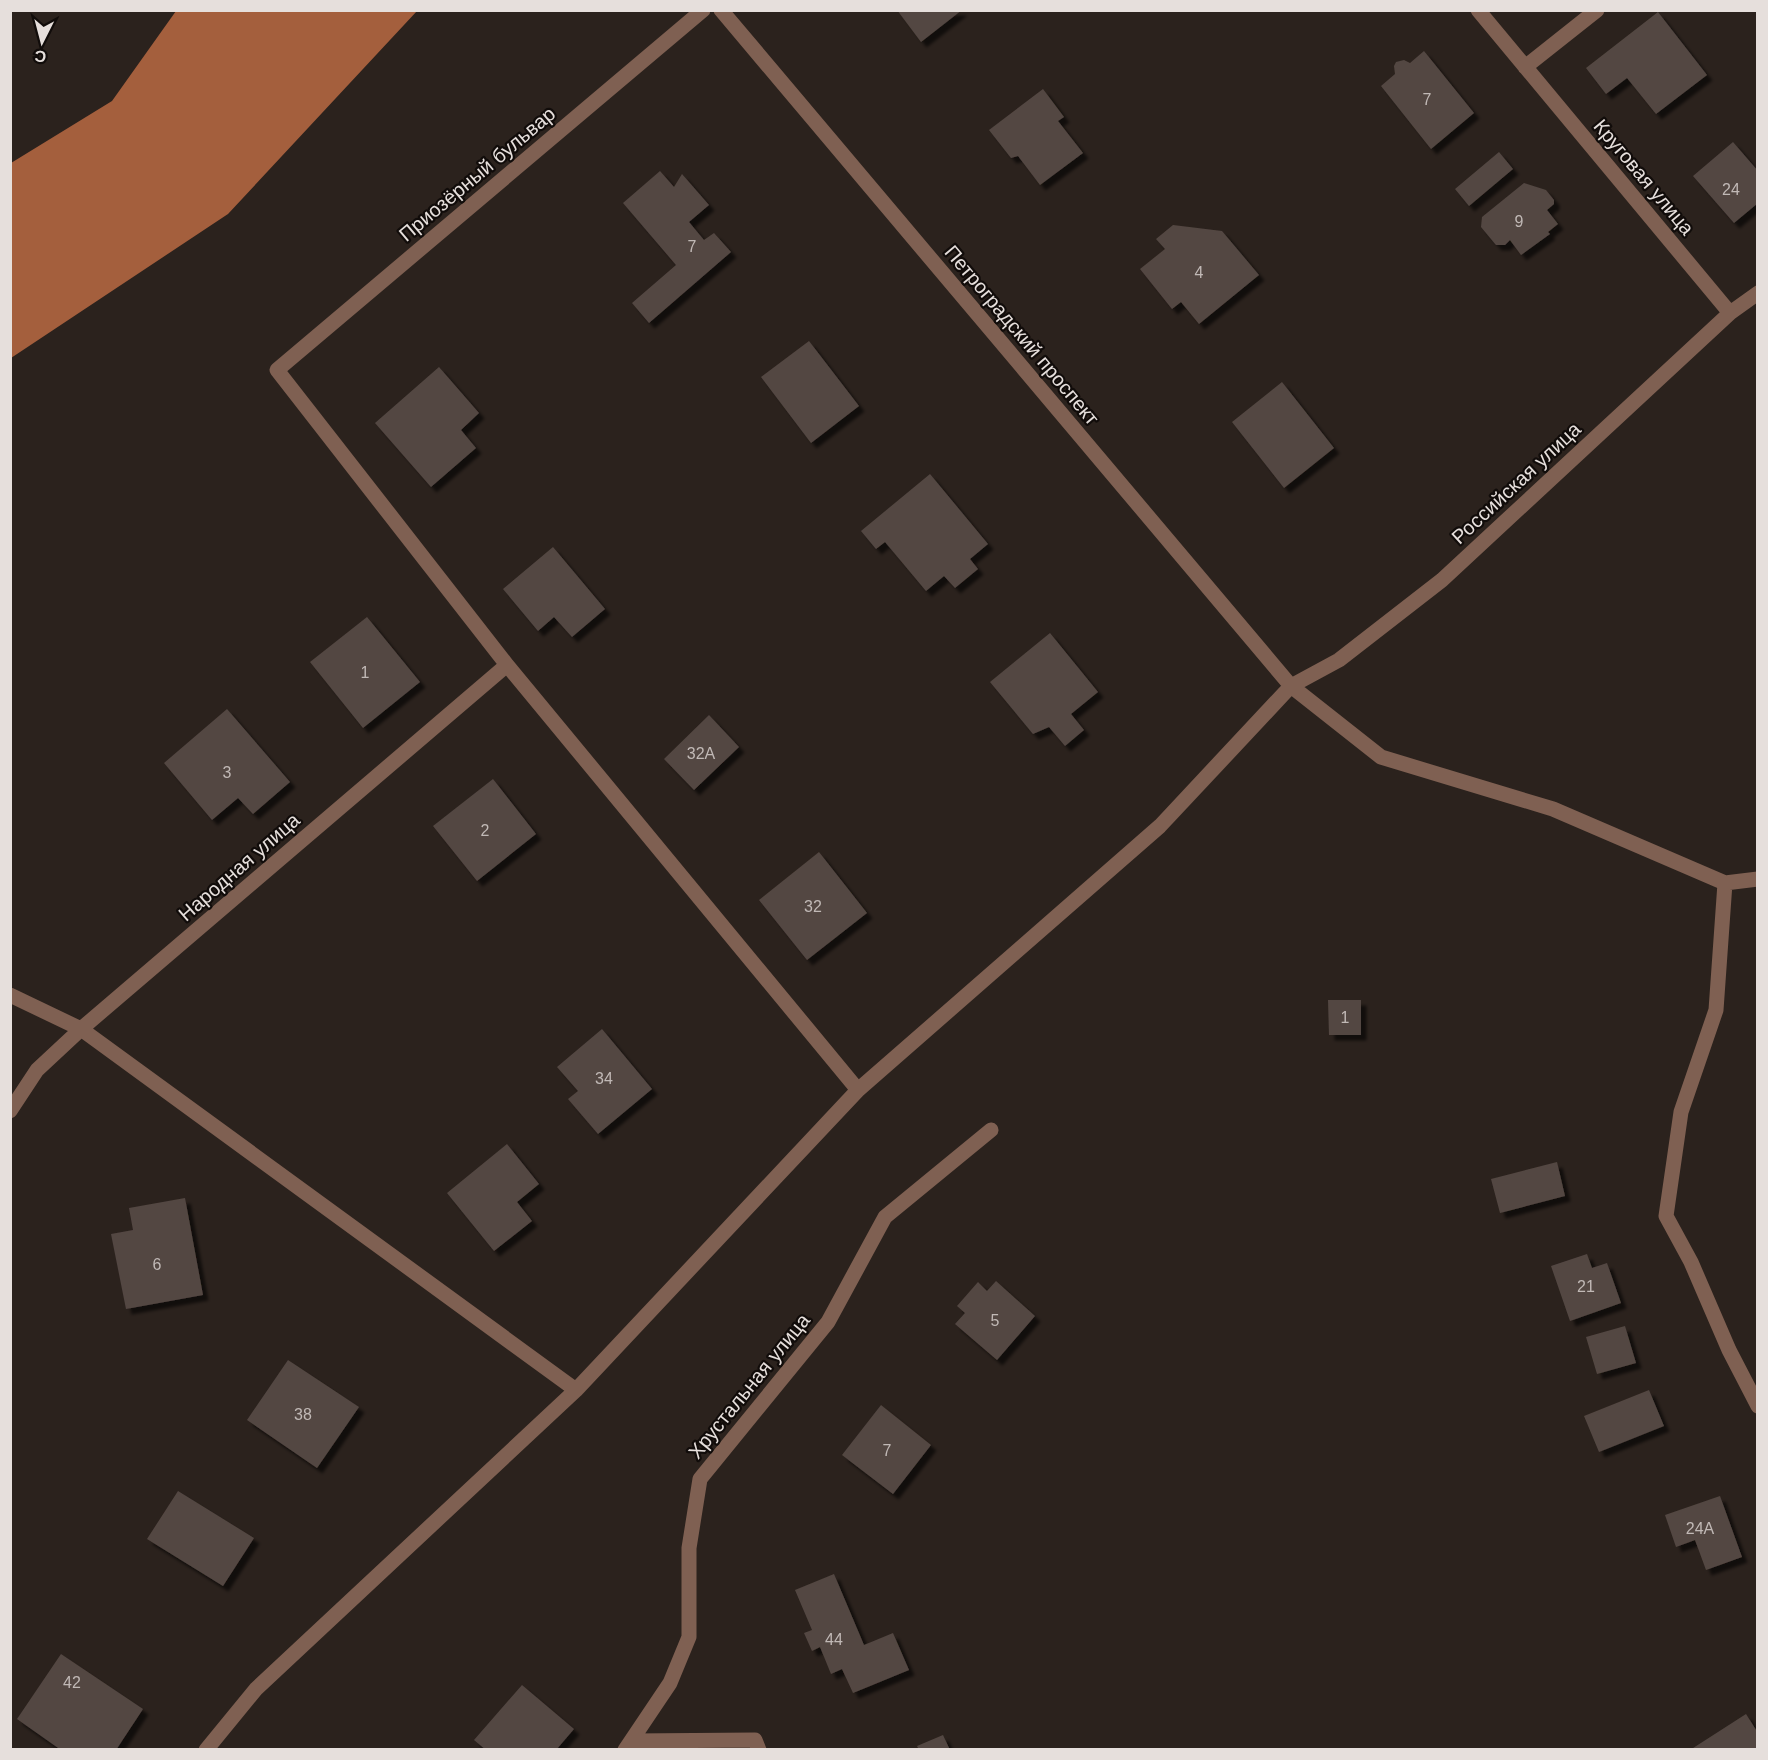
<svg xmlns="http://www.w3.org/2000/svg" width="1768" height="1760" viewBox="0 0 1768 1760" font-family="Helvetica,sans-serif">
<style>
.water{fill:#a45f3d}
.building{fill:#534742;filter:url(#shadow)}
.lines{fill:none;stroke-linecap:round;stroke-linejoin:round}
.minor{stroke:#7f6052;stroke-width:15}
.labels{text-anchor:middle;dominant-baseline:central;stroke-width:4.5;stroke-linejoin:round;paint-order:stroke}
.number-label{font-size:16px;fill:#c1b9b6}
.street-label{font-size:20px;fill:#e6dfdc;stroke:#110c0a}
</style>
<defs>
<filter id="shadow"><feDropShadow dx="5.5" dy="5.5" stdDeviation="1.5" flood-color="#0009"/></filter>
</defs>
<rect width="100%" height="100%" fill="#2b221d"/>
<path class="water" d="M 176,11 L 417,11 L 228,214 L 11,358 L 11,163 L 112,101 Z"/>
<path class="building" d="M 897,10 L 962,10 L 921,42 Z
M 1658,12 L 1707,75 L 1656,114 L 1627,78 L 1606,94 L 1586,68 Z
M 1424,51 L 1474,113 L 1431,149 L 1381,86 L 1395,74 L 1394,66 L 1396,62 L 1404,60 L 1410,63 Z
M 1043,89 L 1064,117 L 1058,121 L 1083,153 L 1040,185 L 1018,156 L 1011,158 L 989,130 Z
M 1733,142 L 1758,171 L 1758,203 L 1734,223 L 1693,176 Z
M 1499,152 L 1513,169 L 1469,206 L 1455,189 Z
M 660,171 L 674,187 L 682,174 L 709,205 L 689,222 L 704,240 L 714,233 L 731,252 L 649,323 L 632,303 L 676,265 L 623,203 Z
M 1524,183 L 1546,190 L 1554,200 L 1554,204 L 1547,210 L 1558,224 L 1548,232 L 1550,234 L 1521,255 L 1510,240 L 1505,245 L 1496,245 L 1481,227 L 1482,217 Z
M 1173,225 L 1222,231 L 1259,275 L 1199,324 L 1181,302 L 1172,309 L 1140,269 L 1165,249 L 1156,239 Z
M 809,341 L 859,406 L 811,443 L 761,377 Z
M 439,367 L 479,413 L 461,430 L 476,448 L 431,487 L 375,423 Z
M 1282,382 L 1334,448 L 1284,488 L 1232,422 Z
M 930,474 L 988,544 L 970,559 L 978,569 L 955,588 L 944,576 L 926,591 L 885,542 L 876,549 L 861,531 Z
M 553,547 L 605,609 L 572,637 L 554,617 L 538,631 L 503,589 Z
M 367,617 L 420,682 L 363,728 L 310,662 Z
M 1050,633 L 1098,692 L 1071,714 L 1084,730 L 1065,746 L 1049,727 L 1033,734 L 990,682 Z
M 227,709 L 290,782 L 253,814 L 238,798 L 212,820 L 164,763 Z
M 709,715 L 739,747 L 694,790 L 664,759 Z
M 493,779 L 536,834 L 477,881 L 433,826 Z
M 819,852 L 867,913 L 807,960 L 759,900 Z
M 1328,1000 L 1361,1000 L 1361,1035 L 1329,1035 Z
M 602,1029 L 652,1089 L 598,1134 L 568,1099 L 578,1091 L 557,1067 Z
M 507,1144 L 539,1184 L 517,1202 L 532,1221 L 494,1251 L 447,1193 Z
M 1557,1162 L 1565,1196 L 1500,1213 L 1491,1179 Z
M 185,1198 L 203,1295 L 126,1309 L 111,1234 L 133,1230 L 129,1208 Z
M 1587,1254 L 1592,1268 L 1607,1263 L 1621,1303 L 1570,1321 L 1551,1266 Z
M 996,1281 L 1035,1316 L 997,1360 L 955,1324 L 965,1313 L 957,1306 L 978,1282 L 987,1291 Z
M 1625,1326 L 1636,1363 L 1597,1374 L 1586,1337 Z
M 288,1360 L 359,1407 L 317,1468 L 247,1420 Z
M 1649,1390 L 1664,1426 L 1599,1452 L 1584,1416 Z
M 881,1405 L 931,1445 L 893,1494 L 842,1455 Z
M 178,1491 L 254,1538 L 223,1586 L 147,1539 Z
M 1720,1496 L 1742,1557 L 1706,1570 L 1695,1540 L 1676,1547 L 1665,1515 Z
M 834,1574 L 864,1645 L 893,1633 L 909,1670 L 853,1693 L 842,1669 L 831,1674 L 820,1647 L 812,1651 L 804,1633 L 812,1630 L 795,1590 Z
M 61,1654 L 143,1709 L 116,1750 L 61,1750 L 17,1719 Z
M 522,1685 L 574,1729 L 556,1750 L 486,1750 L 474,1740 Z
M 1746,1714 L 1758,1733 L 1758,1750 L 1690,1750 Z
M 943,1735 L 950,1750 L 919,1750 L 917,1746 Z"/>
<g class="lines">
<path class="minor" d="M 703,10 L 277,370 L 507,665 L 858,1090
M 721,10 L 1291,686 L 1381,757 L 1553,809 L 1725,883
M 1478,10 L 1730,313
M 1525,67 L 1597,10
M 1725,883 L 1716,1010 L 1681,1112 L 1666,1216 L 1691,1262 L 1729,1350 L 1758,1406
M 1725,883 L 1758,879
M 10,995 L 81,1029 L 576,1390
M 10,1111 L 37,1070 L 81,1029 L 507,665
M 632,1741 L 755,1740 L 759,1750
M 206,1750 L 256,1689 L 576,1390 L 858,1090 L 1160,826 L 1291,686 L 1339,660 L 1442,580 L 1730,313 L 1758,293
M 625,1750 L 670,1683 L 689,1637 L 689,1548 L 700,1479 L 828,1322 L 885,1217 L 991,1130"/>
</g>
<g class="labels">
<g class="number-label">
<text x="1427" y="99">7</text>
<text x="1731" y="189">24</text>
<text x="1519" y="221">9</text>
<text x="692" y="246">7</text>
<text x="1199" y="272">4</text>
<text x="365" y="672">1</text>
<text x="701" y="753">32А</text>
<text x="227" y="772">3</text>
<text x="485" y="830">2</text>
<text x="813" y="906">32</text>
<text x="1345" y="1017">1</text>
<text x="604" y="1078">34</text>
<text x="157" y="1264">6</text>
<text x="1586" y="1286">21</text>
<text x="995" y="1320">5</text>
<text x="303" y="1414">38</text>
<text x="887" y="1450">7</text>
<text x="1700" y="1528">24А</text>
<text x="834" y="1639">44</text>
<text x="72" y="1682">42</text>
</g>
<g class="street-label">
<text transform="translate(477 174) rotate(-40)">Приозёрный бульвар</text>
<text transform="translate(1644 177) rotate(50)">Круговая улица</text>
<text transform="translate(1022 335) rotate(50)">Петроградский проспект</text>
<text transform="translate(1516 483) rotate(-43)">Российская улица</text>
<text transform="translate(239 867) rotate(-41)">Народная улица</text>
<text transform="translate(749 1386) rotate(-51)">Хрустальная улица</text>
</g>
</g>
<rect width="1768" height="1760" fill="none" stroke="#e6dfdc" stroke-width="24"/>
<g transform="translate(42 42) rotate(186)" stroke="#110c0a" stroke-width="4.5" paint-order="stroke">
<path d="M0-4.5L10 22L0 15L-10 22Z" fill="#e6dfdc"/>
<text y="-9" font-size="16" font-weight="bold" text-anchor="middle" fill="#e6dfdc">С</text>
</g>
</svg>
